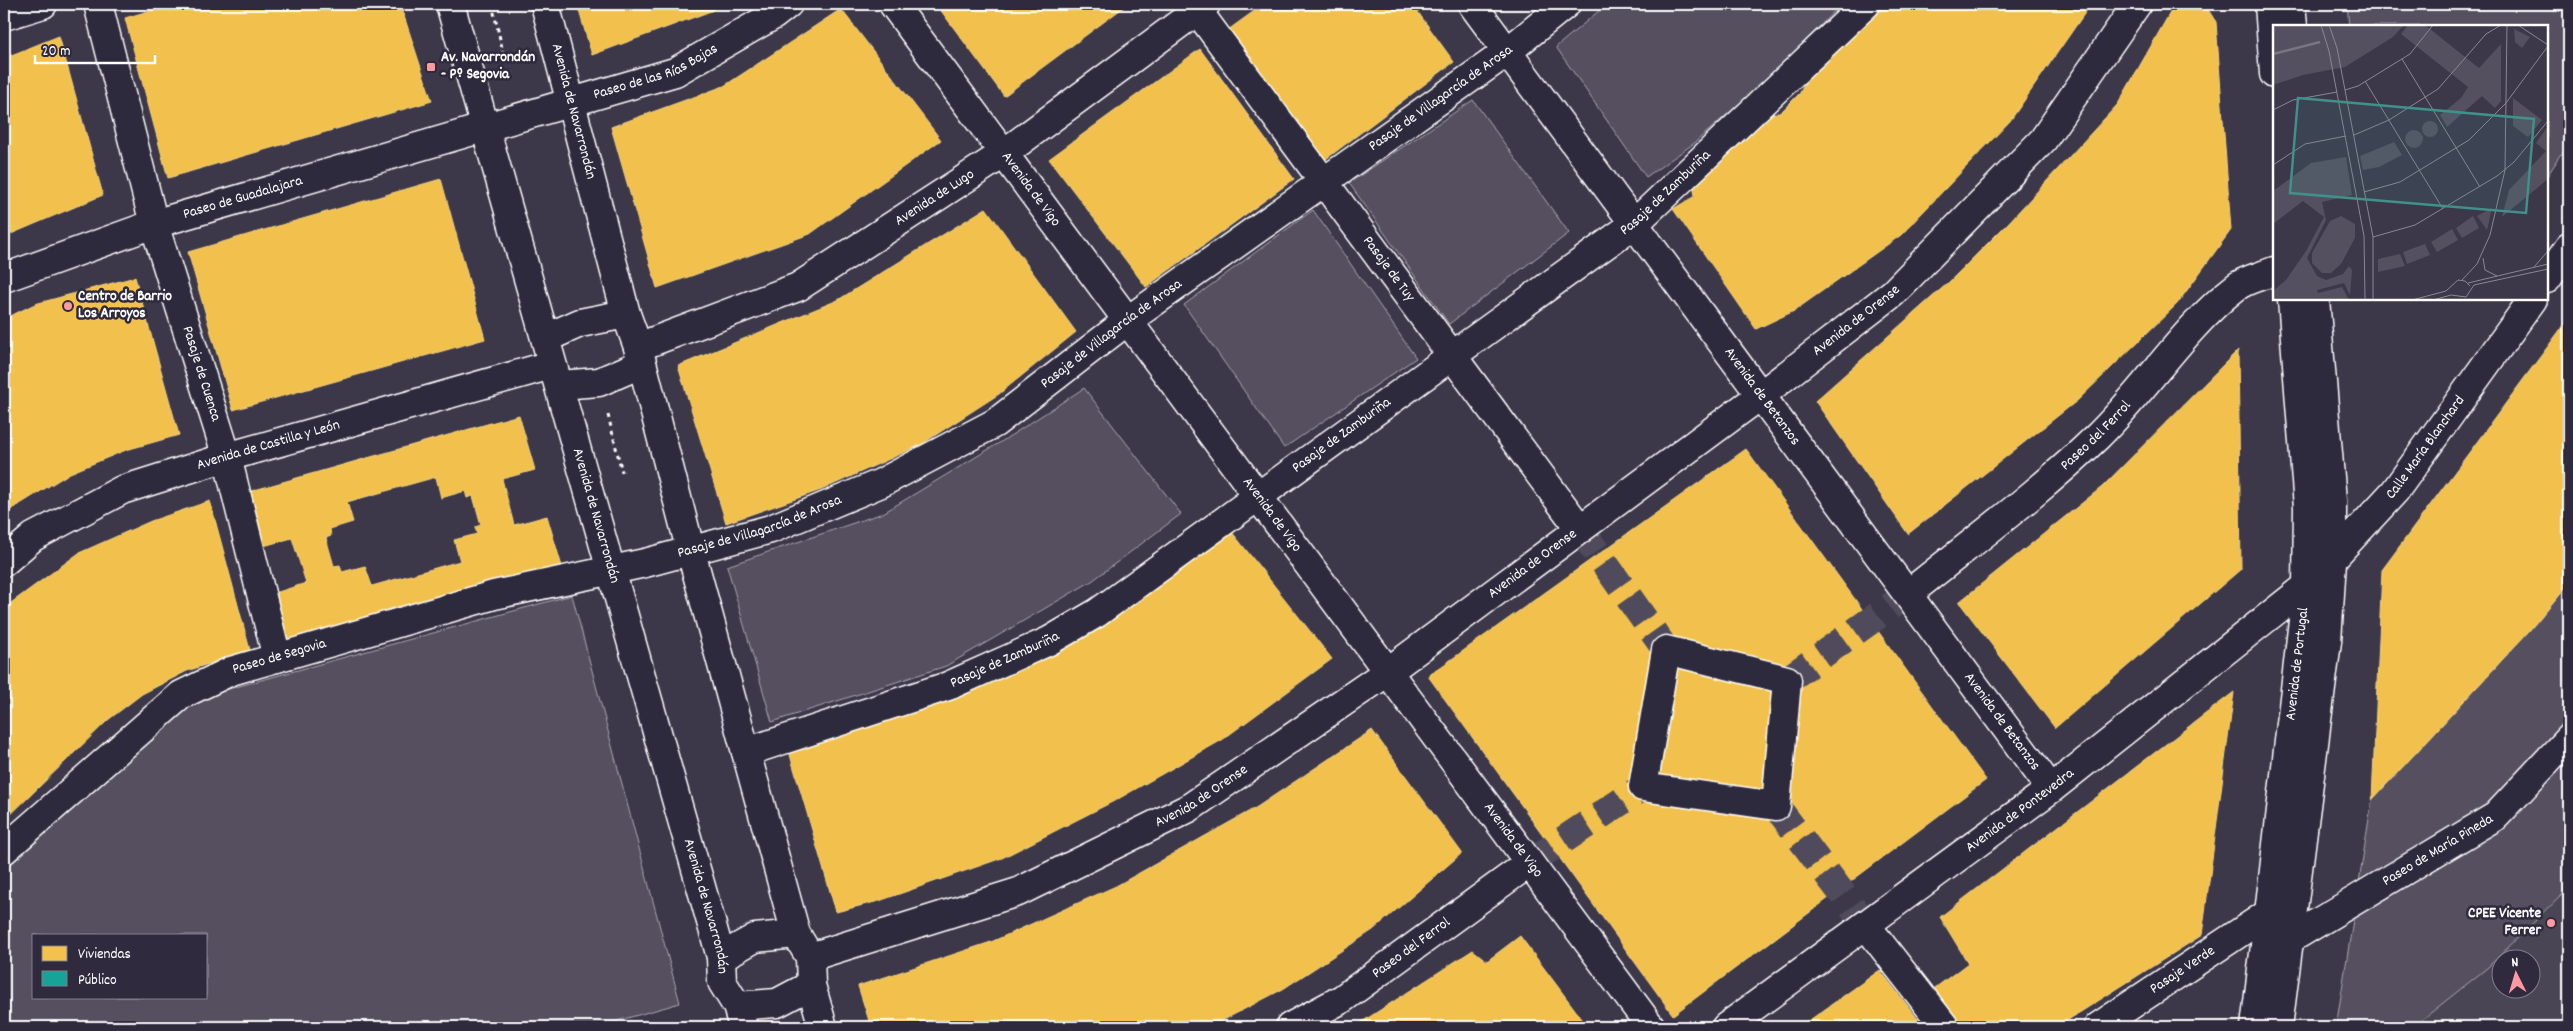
<svg xmlns="http://www.w3.org/2000/svg" width="2573" height="1031" viewBox="0 0 2573 1031" font-family="Dekko,sans-serif">
<style>
.built{fill:#494455;fill-rule:evenodd}
.green{fill:#555060;stroke:#aaa8b0;fill-rule:evenodd}
.homes{fill:#f2c14e;stroke:#f6d483;fill-rule:evenodd}
.public{fill:#17a398;stroke:#5dbfb7}
.lines{fill:none;stroke-linecap:round;stroke-linejoin:round}
.pedestrian-tunnel{stroke:#504b5b;stroke-width:28;stroke-dasharray:28 14;stroke-linecap:butt}
.pedestrian-casing{stroke:#fff;stroke-width:31}
.minor-casing{stroke:#fff;stroke-width:31}
.tertiary-casing{stroke:#fff;stroke-width:31}
.path{stroke:#fff;stroke-width:3;stroke-dasharray:4 4;stroke-linecap:butt}
.pedestrian{stroke:#2f2a3d;stroke-width:28}
.minor{stroke:#2f2a3d;stroke-width:28}
.tertiary{stroke:#2f2a3d;stroke-width:28}
.poi-dot{fill:#ff9aa2;stroke:#2f2a3d;stroke-width:2}
.labels{text-anchor:middle;dominant-baseline:central;stroke-width:5;stroke-linejoin:round;paint-order:stroke}
.poi-label{font-size:15px;font-weight:bold;fill:#fff;stroke:#2f2a3d;text-anchor:start}
.street-label{font-size:15px;fill:#fff;stroke:#2f2a3d}
.inset-river{fill:none;stroke:#797682;stroke-width:2.5}
.inset-road{fill:none;stroke:#8a8792;stroke-width:1}
.view{fill:#3f918b;fill-opacity:0.15;stroke:#3f918b;stroke-width:2.5}
.inset-edge{fill:none;stroke:#fff;stroke-width:2.5}
</style>
<rect width="100%" height="100%" fill="#3c3749"/>
<filter id="ink" filterUnits="userSpaceOnUse"><feTurbulence type="fractalNoise" baseFrequency=".02" numOctaves="2"/><feDisplacementMap in="SourceGraphic" scale="10" xChannelSelector="R" yChannelSelector="G"/><feConvolveMatrix kernelMatrix="1 2 1 2 8 2 1 2 1" color-interpolation-filters="sRGB"/></filter>
<g filter="url(#ink)">
<path class="built" d="M 2569,888 L 2569,1027 L 2413,1027 L 2487,968 ZM 2500,958 L 2530,958 L 2530,988 L 2500,988 Z"/>
<path class="green" d="M 1607,4 L 1841,4 L 1772,76 L 1693,144 L 1646,177 L 1556,47 Z
M 2347,4 L 2569,4 L 2569,143 L 2547,176 L 2547,26 L 2349,26 Z
M 1473,100 L 1569,233 L 1449,324 L 1349,183 Z
M 1313,210 L 1416,358 L 1284,448 L 1184,305 Z
M 1084,388 L 1181,514 L 1092,581 L 946,666 L 772,722 L 727,566 L 883,513 L 1004,440 Z
M 2569,583 L 2569,888 L 2487,968 L 2413,1027 L 2336,1027 L 2372,800 L 2528,632 Z
M 572,595 L 680,1003 L 596,1027 L 4,1027 L 4,869 L 126,758 L 203,696 ZM 34,935 L 206,935 L 206,997 L 34,997 Z"/>
<path class="homes" d="M 172,4 L 400,4 L 432,101 L 168,178 L 125,18 Z
M 577,4 L 721,4 L 711,11 L 592,55 Z
M 936,4 L 1128,4 L 1004,96 Z
M 1264,4 L 1412,4 L 1454,62 L 1322,162 L 1228,30 Z
M 1884,4 L 2091,4 L 2010,121 L 1901,235 L 1794,311 L 1756,329 L 1673,209 L 1695,196 L 1693,184 L 1767,115 L 1781,112 L 1800,93 L 1809,74 L 1852,30 L 1859,30 Z
M 2175,4 L 2196,4 L 2207,8 L 2216,22 L 2231,230 L 2177,304 L 2078,400 L 1908,534 L 1815,401 L 1948,283 L 2009,222 L 2118,104 Z
M 841,9 L 941,140 L 810,234 L 657,288 L 611,127 L 724,86 Z
M 59,36 L 103,195 L 4,237 L 4,58 Z
M 1200,49 L 1294,179 L 1146,287 L 1049,159 Z
M 441,179 L 485,339 L 233,410 L 188,252 Z
M 986,208 L 1076,332 L 999,394 L 920,445 L 821,490 L 726,523 L 678,366 L 838,300 Z
M 135,277 L 179,435 L 126,450 L 70,473 L 4,514 L 4,319 L 35,304 Z
M 2569,318 L 2569,583 L 2528,632 L 2372,800 L 2382,570 Z
M 2238,350 L 2241,569 L 2055,728 L 1959,602 L 2102,487 Z
M 519,415 L 535,470 L 502,479 L 514,525 L 547,516 L 563,570 L 288,648 L 272,594 L 306,583 L 292,538 L 260,547 L 244,493 ZM 436,477 L 441,498 L 465,491 L 467,498 L 473,496 L 481,525 L 475,527 L 477,534 L 454,540 L 460,561 L 372,586 L 365,566 L 342,572 L 340,565 L 334,566 L 326,538 L 331,536 L 330,529 L 353,522 L 347,502 Z
M 1746,449 L 1986,780 L 1673,1015 L 1428,676 Z
M 210,501 L 250,650 L 187,671 L 142,694 L 108,720 L 4,821 L 4,608 L 79,553 L 151,521 Z
M 1228,527 L 1332,659 L 1222,740 L 1118,799 L 1002,858 L 879,901 L 836,912 L 788,748 L 1127,601 Z
M 2234,692 L 2202,935 L 2057,1027 L 1952,1027 L 1927,994 L 1968,963 L 1940,917 Z
M 1372,730 L 1462,853 L 1373,930 L 1283,989 L 1210,1027 L 871,1027 L 858,986 L 991,942 L 1116,886 L 1257,807 Z
M 1520,936 L 1588,1027 L 1354,1027 L 1473,950 L 1487,961 Z
M 1880,970 L 1924,1027 L 1800,1027 Z"/>
<path class="public" d="M 691,1021 L 692,1027 L 669,1027 Z"/>
<g class="lines">
<path class="pedestrian-tunnel" d="M 1580,529 L 1666,650
M 1787,680 L 1908,594
M 1776,806 L 1866,925
M 1529,863 L 1643,787"/>
<g class="pedestrian-casing">
<g id="pedestrian">
<path id="s1" d="M 98,4 L 154,224 L 227,457 L 277,658"/>
<path id="s2" d="M 1197,10 L 1580,529"/>
<path id="s3" d="M 4,278 L 154,224 L 675,72 L 774,15 L 788,4"/>
<path id="s4" d="M 1908,594 C 1971,543 2038,494 2097,437 C 2145,391 2184,327 2236,287 C 2246,279 2262,276 2274,271"/>
<path d="M 1666,650 L 1787,680 L 1776,806 L 1643,787 Z"/>
<path id="s5" d="M 746,752 L 948,686 L 1049,641 L 1097,613 L 1634,224 L 1866,4"/>
<path id="s6" d="M 4,850 L 181,695 L 231,671 L 494,595 L 645,563 L 771,529 L 881,483 L 995,423 L 1127,321 L 1507,52 L 1566,4"/>
<path d="M 1866,925 L 1945,1027"/>
<path id="s7" d="M 2287,941 L 2496,816 L 2569,738"/>
<path id="s8" d="M 1290,1027 L 1342,999 L 1529,863"/>
<path id="s9" d="M 2098,1027 L 2269,913"/>
</g>
</g>
<g class="minor-casing">
<g id="minor">
<path id="s10" d="M 893,4 L 1651,1027"/>
<path id="s11" d="M 1472,4 L 2051,789"/>
<path d="M 2269,4 L 2274,74"/>
<path d="M 2291,4 L 2293,26"/>
<path d="M 4,16 L 43,4"/>
<path d="M 2547,279 L 2569,247"/>
<path id="s12" d="M 638,347 L 798,287 L 1003,154 L 1206,4"/>
<path id="s13" d="M 4,562 L 33,537 L 122,490 L 227,457 L 551,365"/>
<path id="s14" d="M 810,957 L 1018,892 L 1189,808 L 1386,673 L 1761,395 L 1893,293 L 2043,140 L 2137,4"/>
<path id="s15" d="M 1726,1027 L 2051,789 L 2307,586 L 2395,491 L 2533,299"/>
<path id="s16" d="M 2255,1027 L 2266,937 L 2270,923 L 2269,913 L 2307,586 L 2308,507 L 2292,299"/>
<path d="M 2278,1027 L 2327,641 L 2332,561 L 2332,501 L 2315,299"/>
</g>
</g>
<g class="tertiary-casing">
<g id="tertiary">
<path id="s17" d="M 450,4 L 721,957 L 722,982 L 737,1006 L 743,1027"/>
<path id="s18" d="M 545,4 L 626,314 L 638,347 L 691,552 L 796,934 L 810,957 L 811,985 L 823,1027"/>
<path d="M 546,338 L 580,323 L 626,314"/>
<path d="M 559,385 L 599,382 L 641,364"/>
<path d="M 721,957 L 755,938 L 796,934"/>
<path d="M 737,1006 L 777,1003 L 811,985"/>
</g>
</g>
<path class="path" d="M 492,4 L 505,61
M 2552,4 L 2569,13
M 608,415 L 622,472"/>
<use href="#pedestrian" class="pedestrian"/>
<use href="#minor" class="minor"/>
<use href="#tertiary" class="tertiary"/>
</g>
</g>
<g class="poi-dot">
<rect x="426" y="62" width="10" height="10" rx="2.5"/>
<circle cx="68" cy="306" r="5"/>
<circle cx="2551" cy="923" r="5"/>
</g>
<g class="labels">
<g class="poi-label">
<text x="441" y="58">Av. Navarrondán<tspan x="441" dy="17">- Pº Segovia</tspan></text>
<text x="78" y="297">Centro de Barrio<tspan x="78" dy="17">Los Arroyos</tspan></text>
<text x="2541" y="914" text-anchor="end">CPEE Vicente<tspan x="2541" dy="17">Ferrer</tspan></text>
</g>
<g class="street-label">
<text stroke="none"><textPath href="#s3" startOffset="684">Paseo de las Rías Bajas</textPath></text>
<text stroke="none"><textPath href="#s6" startOffset="1649">Pasaje de Villagarcía de Arosa</textPath></text>
<text stroke="none"><textPath href="#s18" startOffset="111">Avenida de Navarrondán</textPath></text>
<text stroke="none"><textPath href="#s10" startOffset="231">Avenida de Vigo</textPath></text>
<text stroke="none"><textPath href="#s5" startOffset="1086">Pasaje de Zamburiña</textPath></text>
<text stroke="none"><textPath href="#s3" startOffset="252">Paseo de Guadalajara</textPath></text>
<text stroke="none"><textPath href="#s12" startOffset="334">Avenida de Lugo</textPath></text>
<text stroke="none"><textPath href="#s2" startOffset="322">Pasaje de Tuy</textPath></text>
<text stroke="none"><textPath href="#s14" startOffset="1235">Avenida de Orense</textPath></text>
<text stroke="none"><textPath href="#s6" startOffset="1244">Pasaje de Villagarcía de Arosa</textPath></text>
<text stroke="none"><textPath href="#s1" startOffset="384">Pasaje de Cuenca</textPath></text>
<text stroke="none"><textPath href="#s11" startOffset="488">Avenida de Betanzos</textPath></text>
<text stroke="none"><textPath href="#s4" startOffset="246">Paseo del Ferrol</textPath></text>
<text stroke="none"><textPath href="#s5" startOffset="681">Pasaje de Zamburiña</textPath></text>
<text stroke="none"><textPath href="#s13" startOffset="292">Avenida de Castilla y León</textPath></text>
<text stroke="none"><textPath href="#s15" startOffset="912">Calle María Blanchard</textPath></text>
<text stroke="none"><textPath href="#s10" startOffset="636">Avenida de Vigo</textPath></text>
<text stroke="none"><textPath href="#s17" startOffset="532">Avenida de Navarrondán</textPath></text>
<text stroke="none"><textPath href="#s6" startOffset="839">Pasaje de Villagarcía de Arosa</textPath></text>
<text stroke="none"><textPath href="#s14" startOffset="830">Avenida de Orense</textPath></text>
<text stroke="none"><textPath href="#s6" startOffset="341">Paseo de Segovia</textPath></text>
<text stroke="none"><textPath href="#s5" startOffset="275">Pasaje de Zamburiña</textPath></text>
<text stroke="none"><textPath href="#s16" startOffset="366">Avenida de Portugal</textPath></text>
<text stroke="none"><textPath href="#s11" startOffset="892">Avenida de Betanzos</textPath></text>
<text stroke="none"><textPath href="#s14" startOffset="425">Avenida de Orense</textPath></text>
<text stroke="none"><textPath href="#s15" startOffset="365">Avenida de Pontevedra</textPath></text>
<text stroke="none"><textPath href="#s10" startOffset="1041">Avenida de Vigo</textPath></text>
<text stroke="none"><textPath href="#s7" startOffset="176">Paseo de María Pineda</textPath></text>
<text stroke="none"><textPath href="#s17" startOffset="938">Avenida de Navarrondán</textPath></text>
<text stroke="none"><textPath href="#s8" startOffset="145">Paseo del Ferrol</textPath></text>
<text stroke="none"><textPath href="#s9" startOffset="102">Pasaje Verde</textPath></text>
</g>
</g>
<g transform="translate(2273 25)">
<rect width="275" height="275" fill="#3c3749"/>
<path d="M 0,0 L 131,0 L 120,12 L 72,42 L 30,50 L 0,60 ZM 135,0 L 152,0 L 206,43 L 228,19 L 228,76 L 222,83 L 209,71 L 174,102 L 167,90 L 188,73 L 195,62 L 128,9 ZM 241,4 L 257,12 L 249,23 L 242,17 ZM 240,73 L 269,95 L 255,112 L 240,101 ZM149 104a8 8 0 1 1 16 0a8 8 0 1 1-16 0ZM 275,101 L 275,154 L 229,192 L 236,165 L 273,126 L 263,118 ZM132 114a9 9 0 1 1 18 0a9 9 0 1 1-18 0ZM 121,117 L 129,130 L 106,142 L 90,145 L 87,131 ZM 73,132 L 79,170 L 49,177 L 53,195 L 34,233 L 44,251 L 53,255 L 70,249 L 76,241 L 79,245 L 77,270 L 71,258 L 44,265 L 45,268 L 69,262 L 76,275 L 0,275 L 0,266 L 13,255 L 33,226 L 51,192 L 30,176 L 0,199 L 0,166 L 38,138 ZM 219,183 L 214,205 L 204,191 ZM 68,191 L 82,199 L 82,213 L 68,239 L 58,248 L 49,248 L 39,238 L 39,228 L 57,196 ZM 200,191 L 206,203 L 189,213 L 183,203 ZM 179,204 L 185,215 L 164,227 L 158,217 ZM 152,219 L 157,230 L 134,239 L 130,227 ZM 127,229 L 132,241 L 105,247 L 105,234 Z" fill="#555060"/>
<path class="inset-river" d="M 0,29 L 47,17"/>
<path class="inset-road" d="M 48,0 L 56,26 L 91,211 L 92,275M 56,0 L 64,23 L 100,212 L 100,275M 245,0 L 275,20M 129,34 L 207,162M 92,56 L 170,184M 72,65 L 85,61 L 137,29 L 160,0M 0,85 L 20,75 L 64,67M 81,110 L 116,95 L 165,64 L 213,9 L 228,0M 0,140 L 32,119 L 73,111M 91,167 L 127,157 L 196,115 L 233,78 L 275,21M 100,212 L 142,200 L 224,151 L 241,137 L 275,96M 210,233 L 212,245 L 224,251M 261,242 L 275,226M 189,255 L 204,239 L 217,210 L 232,145 L 234,0M 195,258 L 275,239M 139,275 L 173,266 L 185,255 L 192,256 L 197,261M 160,275 L 178,270 L 193,272 L 201,260 L 275,244"/>
<path class="view" d="M 25,73 L 261,94 L 253,188 L 17,168 Z"/>
<rect width="275" height="275" class="inset-edge"/>
</g>
<rect width="2573" height="1031" fill="none" stroke="#2f2a3d" stroke-width="20"/>
<rect x="10" y="10" width="2553" height="1011" fill="none" stroke="#fff" stroke-width="2" filter="url(#ink)"/>
<rect x="32" y="934" width="175" height="65" fill="#2f2a3d" stroke="#827f8b"/>
<rect x="42" y="946" width="25" height="15" fill="#f2c14e" stroke="#827f8b"/>
<text x="78" y="958" font-size="15" fill="#ffffff">Viviendas</text>
<rect x="42" y="971" width="25" height="15" fill="#17a398" stroke="#827f8b"/>
<text x="78" y="984" font-size="15" fill="#ffffff">Público</text>
<g transform="translate(2516 974) rotate(355)"><circle r="24" fill="#2f2a3d" stroke="#827f8b"/>
<path d="M0-4L9 19L0 12L-9 19Z" fill="#ff9aa2"/>
<text y="-8" font-size="14" font-weight="bold" text-anchor="middle" fill="#ffffff">N</text>
</g>
<path d="M35 55v8h120v-8" fill="none" stroke="#ffffff" stroke-width="2.5"/>
<text x="42" y="55" font-size="15" fill="#ffffff" stroke="#2f2a3d" stroke-width="4" paint-order="stroke">20 m</text>
</svg>
